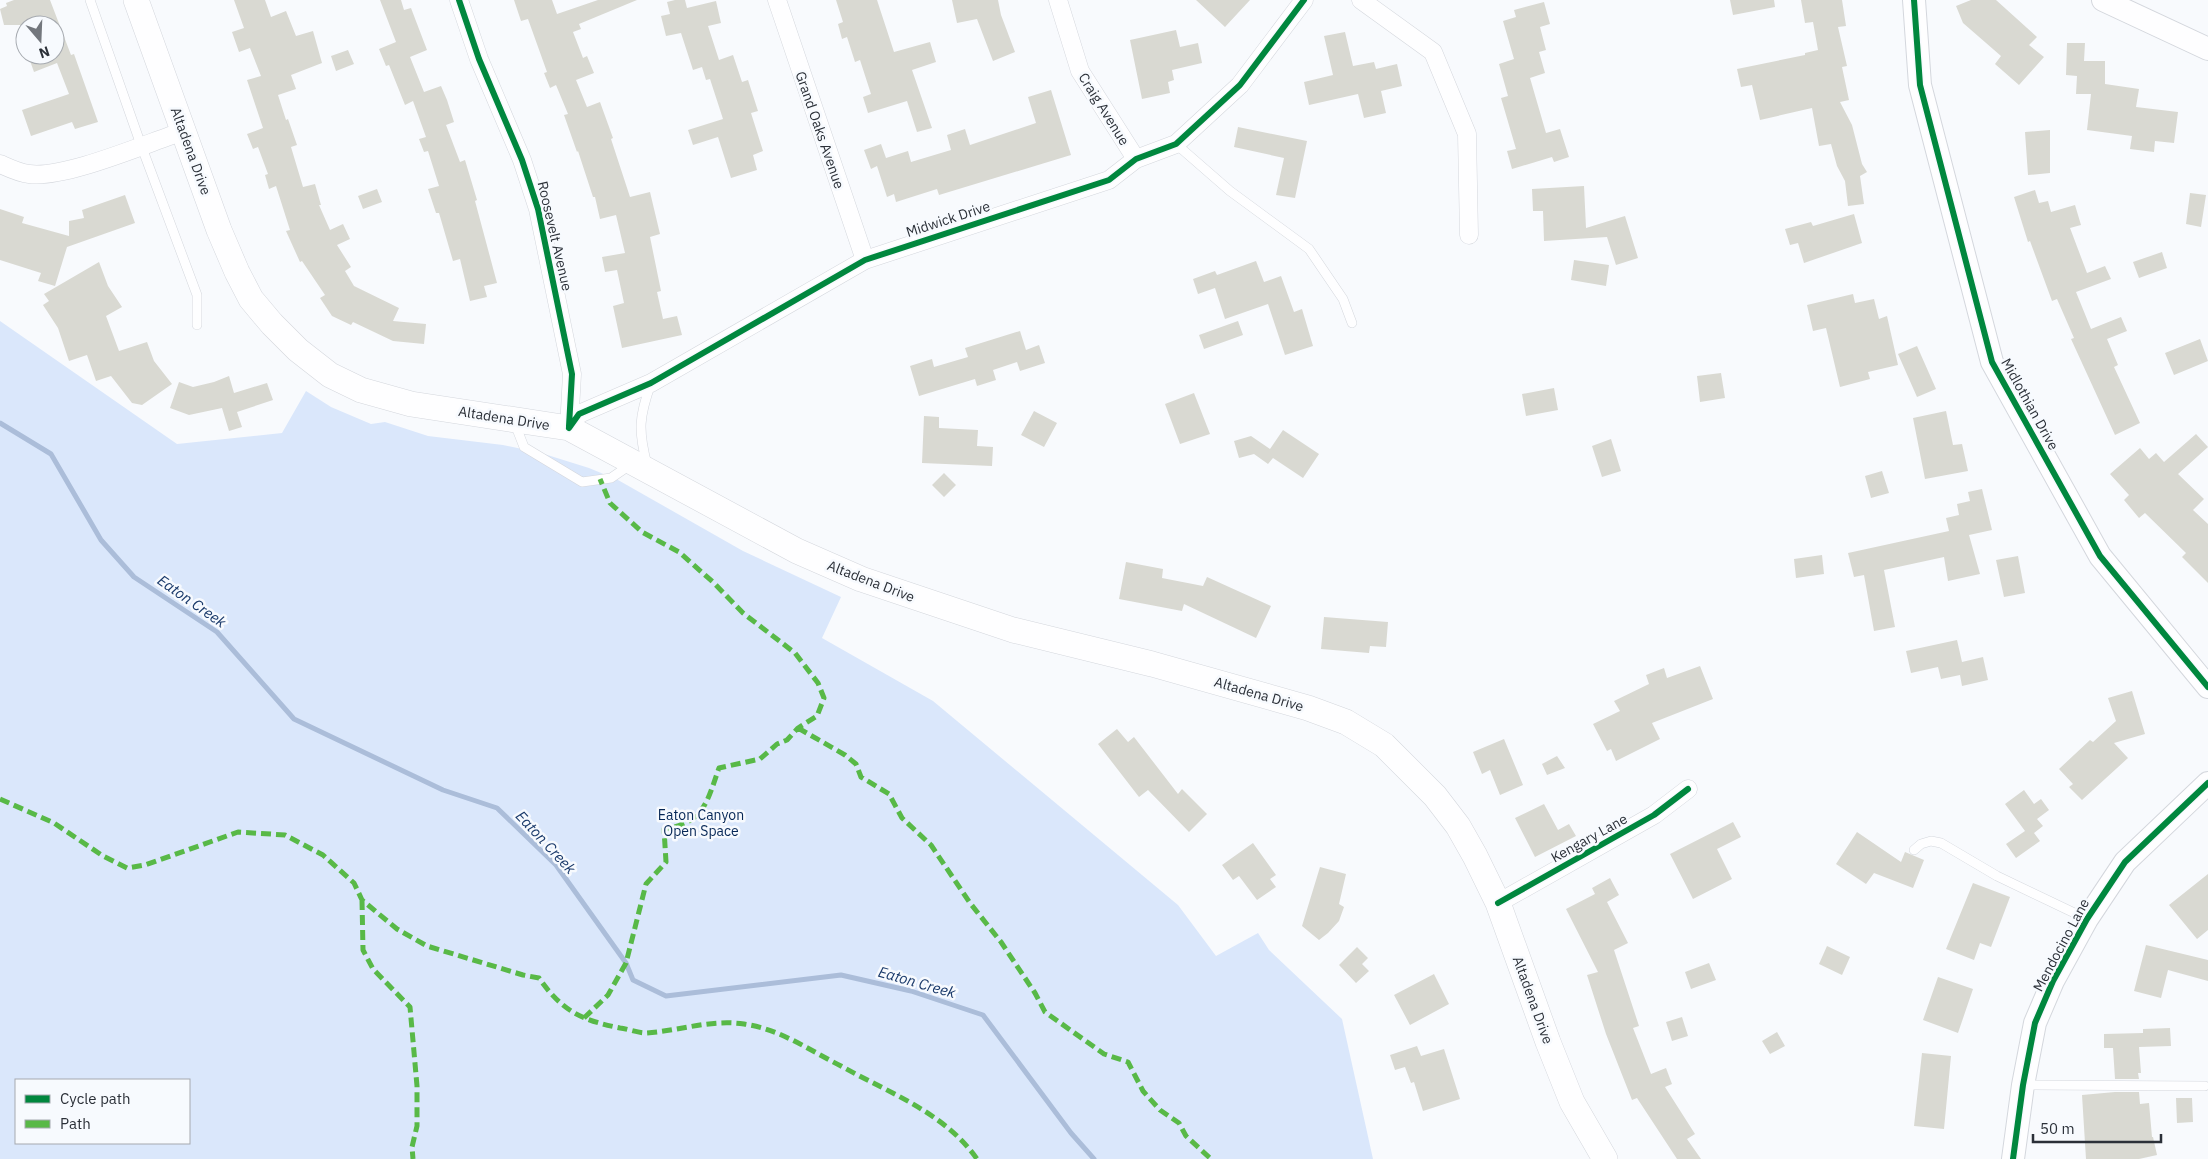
<svg xmlns="http://www.w3.org/2000/svg" width="2208" height="1159" viewBox="0 0 2208 1159" font-family="'IBM Plex Sans',sans-serif">
<style>
.green{fill:#dae7fb;fill-rule:evenodd}
.lines{fill:none;stroke-linecap:round;stroke-linejoin:round}
.stream{stroke:#abbdd9;stroke-width:5}
.building{fill:#d9d9d2}
.service-casing{stroke:#d4d7dd;stroke-width:10}
.minor-casing{stroke:#d4d7dd;stroke-width:19}
.tertiary-casing{stroke:#d4d7dd;stroke-width:24}
.secondary-casing{stroke:#d4d7dd;stroke-width:26}
.service{stroke:#fefeff;stroke-width:9}
.minor{stroke:#fefeff;stroke-width:18}
.tertiary{stroke:#fefeff;stroke-width:22}
.secondary{stroke:#fefeff;stroke-width:25}
.quiet{stroke:#58b947;stroke-width:5;stroke-dasharray:10 5;stroke-linecap:butt}
.cycleway-casing{stroke:#f7fafe;stroke-width:9}
.cycleway{stroke:#00873e;stroke-width:6}
.labels{text-anchor:middle;dominant-baseline:central;stroke-width:5;stroke-linejoin:round;paint-order:stroke}
.street-label{font-size:14px;fill:#2b3038;stroke:#f7fafe}
.park-label{font-size:14px;fill:#062756;stroke:#f7fafe}
.water-label{font-size:15px;font-style:italic;fill:#19396a;stroke:#f7fafe}
</style>
<rect width="100%" height="100%" fill="#f8fafd"/>
<path class="green" d="M 0,321 L 177,444 L 282,433 L 306,391 L 331,407 L 371,424 L 385,422 L 428,436 L 503,445 L 541,453 L 589,468 L 618,480 L 743,551 L 841,597 L 822,638 L 933,701 L 1178,905 L 1216,956 L 1258,933 L 1269,950 L 1342,1019 L 1373,1159 L 0,1159 ZM 16,1080 L 189,1080 L 189,1143 L 16,1143 Z"/>
<g class="lines">
<path class="stream" d="M 0,423 L 51,454 L 101,540 L 134,577 L 217,632 L 294,719 L 443,790 L 497,808 L 556,865 L 626,963 L 633,980 L 666,996 L 841,975 L 911,991 L 983,1015 L 1071,1133 L 1094,1159"/>
</g>
<path class="building" d="M 14,0 L 50,0 L 71,55 L 74,54 L 98,122 L 75,129 L 72,122 L 31,136 L 22,110 L 69,94 L 57,63 L 34,72 L 28,55 L 55,55 L 55,25 L 4,25 L 0,9 L 7,6 L 6,3 Z
M 234,0 L 265,0 L 271,17 L 286,11 L 296,36 L 313,31 L 322,63 L 291,75 L 296,89 L 278,95 L 286,120 L 288,119 L 297,145 L 291,147 L 303,187 L 315,184 L 321,205 L 319,205 L 330,230 L 343,224 L 350,239 L 337,245 L 351,267 L 345,271 L 354,286 L 399,308 L 393,321 L 426,324 L 424,344 L 393,341 L 353,322 L 351,325 L 332,316 L 320,298 L 325,295 L 302,261 L 300,262 L 286,231 L 290,230 L 276,186 L 269,189 L 265,175 L 268,174 L 258,147 L 253,149 L 247,134 L 263,128 L 247,80 L 261,76 L 250,48 L 239,52 L 232,32 L 244,28 Z
M 380,0 L 401,0 L 404,10 L 411,8 L 427,50 L 410,57 L 424,92 L 441,86 L 447,100 L 454,122 L 446,125 L 460,162 L 465,160 L 477,200 L 475,201 L 497,283 L 484,286 L 487,297 L 470,301 L 460,259 L 453,261 L 439,213 L 436,213 L 428,189 L 439,186 L 428,151 L 424,152 L 419,139 L 426,137 L 413,101 L 405,105 L 389,65 L 386,66 L 379,49 L 396,42 Z
M 514,0 L 552,0 L 557,14 L 598,0 L 637,0 L 579,24 L 581,29 L 573,32 L 583,58 L 587,56 L 594,73 L 576,80 L 587,107 L 600,102 L 613,138 L 611,139 L 630,197 L 650,192 L 660,234 L 650,237 L 661,291 L 657,292 L 663,319 L 677,316 L 682,335 L 622,348 L 613,306 L 624,303 L 617,270 L 605,272 L 602,257 L 625,253 L 616,215 L 600,219 L 595,197 L 593,197 L 578,151 L 577,152 L 564,115 L 568,114 L 556,85 L 550,88 L 544,73 L 547,72 L 528,19 L 521,21 Z
M 675,0 L 685,0 L 687,8 L 716,1 L 721,23 L 708,26 L 719,60 L 733,55 L 742,82 L 748,80 L 758,111 L 751,113 L 763,151 L 753,155 L 757,170 L 731,178 L 718,137 L 693,145 L 688,130 L 723,119 L 710,79 L 706,80 L 702,67 L 693,70 L 681,33 L 666,36 L 661,16 L 670,14 L 667,2 Z
M 836,0 L 877,0 L 894,52 L 930,42 L 936,62 L 912,70 L 932,128 L 917,132 L 907,101 L 868,113 L 863,97 L 871,94 L 860,60 L 855,62 L 847,37 L 842,39 L 838,24 L 843,22 Z
M 952,0 L 998,0 L 1001,15 L 1015,52 L 993,61 L 977,19 L 957,23 Z
M 1196,0 L 1250,0 L 1225,27 Z
M 1730,0 L 1774,0 L 1775,7 L 1733,15 Z
M 1801,0 L 1842,0 L 1846,26 L 1838,27 L 1847,66 L 1842,67 L 1849,100 L 1840,102 L 1852,125 L 1862,164 L 1867,172 L 1860,176 L 1864,204 L 1848,206 L 1845,181 L 1837,166 L 1831,144 L 1819,146 L 1812,108 L 1760,120 L 1752,85 L 1741,87 L 1737,69 L 1805,55 L 1805,53 L 1818,50 L 1813,22 L 1805,23 Z
M 1971,0 L 1996,0 L 2037,37 L 2029,45 L 2044,57 L 2019,85 L 1995,64 L 2001,56 L 1963,23 L 1956,6 Z
M 1544,2 L 1550,24 L 1540,27 L 1546,50 L 1539,52 L 1545,73 L 1530,78 L 1546,133 L 1560,129 L 1569,157 L 1554,162 L 1552,157 L 1512,169 L 1507,151 L 1516,149 L 1501,98 L 1508,96 L 1499,64 L 1514,59 L 1503,21 L 1516,17 L 1514,10 Z
M 1176,30 L 1180,47 L 1198,43 L 1202,63 L 1172,70 L 1174,80 L 1168,82 L 1170,93 L 1142,99 L 1130,40 Z
M 1345,32 L 1353,66 L 1374,62 L 1376,69 L 1397,64 L 1402,86 L 1381,91 L 1386,113 L 1364,118 L 1358,94 L 1309,105 L 1304,82 L 1333,75 L 1324,36 Z
M 2067,43 L 2085,43 L 2084,61 L 2105,61 L 2105,84 L 2139,89 L 2136,107 L 2178,112 L 2174,143 L 2155,141 L 2154,152 L 2130,149 L 2132,136 L 2087,130 L 2091,94 L 2076,94 L 2077,76 L 2066,75 Z
M 348,50 L 354,64 L 336,71 L 331,56 Z
M 1051,90 L 1071,155 L 939,195 L 937,189 L 896,202 L 894,194 L 887,197 L 877,166 L 871,169 L 864,150 L 881,144 L 886,158 L 908,151 L 911,162 L 951,150 L 947,135 L 965,129 L 970,145 L 1036,123 L 1028,97 Z
M 1238,127 L 1307,141 L 1295,198 L 1276,195 L 1284,158 L 1234,147 Z
M 2050,130 L 2050,173 L 2028,175 L 2025,132 Z
M 1584,186 L 1586,228 L 1625,216 L 1638,258 L 1616,265 L 1607,237 L 1544,241 L 1543,211 L 1533,211 L 1532,189 Z
M 377,189 L 382,202 L 363,209 L 358,196 Z
M 2035,190 L 2039,203 L 2048,201 L 2051,212 L 2075,205 L 2081,225 L 2070,228 L 2087,273 L 2105,266 L 2111,279 L 2076,292 L 2091,329 L 2121,317 L 2127,331 L 2107,339 L 2118,365 L 2114,367 L 2140,423 L 2115,435 L 2071,339 L 2074,338 L 2057,299 L 2052,301 L 2030,241 L 2028,242 L 2014,197 Z
M 2190,193 L 2206,195 L 2201,227 L 2186,224 Z
M 125,195 L 135,223 L 67,247 L 55,286 L 38,281 L 41,273 L 0,260 L 0,209 L 24,217 L 22,223 L 69,236 L 69,221 L 84,218 L 82,210 Z
M 1854,214 L 1862,243 L 1804,263 L 1798,243 L 1790,245 L 1785,229 L 1811,222 L 1813,226 Z
M 2162,252 L 2167,268 L 2139,278 L 2133,262 Z
M 1574,260 L 1609,265 L 1606,286 L 1571,280 Z
M 1256,261 L 1264,282 L 1281,276 L 1294,312 L 1302,309 L 1313,346 L 1285,355 L 1268,304 L 1225,319 L 1215,288 L 1198,294 L 1193,279 L 1215,271 L 1217,275 Z
M 99,262 L 108,286 L 122,307 L 106,316 L 119,351 L 147,342 L 154,361 L 172,384 L 142,405 L 132,403 L 111,376 L 96,381 L 87,355 L 69,361 L 58,328 L 43,305 L 49,301 L 44,294 Z
M 1853,294 L 1855,303 L 1874,299 L 1879,319 L 1887,316 L 1898,365 L 1868,372 L 1870,379 L 1840,387 L 1826,328 L 1813,331 L 1807,305 Z
M 1238,321 L 1243,335 L 1204,349 L 1199,335 Z
M 1020,331 L 1026,350 L 1039,345 L 1045,363 L 1020,371 L 1017,362 L 993,370 L 996,380 L 977,386 L 975,379 L 919,396 L 910,366 L 932,359 L 934,367 L 968,357 L 965,348 Z
M 2200,339 L 2208,361 L 2174,375 L 2165,353 Z
M 1917,346 L 1936,389 L 1917,397 L 1898,354 Z
M 1721,373 L 1725,398 L 1700,402 L 1697,376 Z
M 229,376 L 234,393 L 267,383 L 273,400 L 237,412 L 242,427 L 229,431 L 222,408 L 189,415 L 170,408 L 179,382 L 193,387 L 214,382 Z
M 1554,388 L 1558,410 L 1526,416 L 1522,394 Z
M 1194,393 L 1210,434 L 1180,444 L 1165,404 Z
M 1034,411 L 1057,423 L 1044,447 L 1021,435 Z
M 1946,411 L 1953,445 L 1962,444 L 1968,471 L 1925,479 L 1913,418 Z
M 924,416 L 939,417 L 939,428 L 978,430 L 977,446 L 993,447 L 992,466 L 922,463 Z
M 1283,430 L 1319,454 L 1303,478 L 1273,458 L 1268,464 L 1254,454 L 1239,458 L 1234,441 L 1251,436 L 1270,449 Z
M 2196,434 L 2208,447 L 2178,474 L 2204,499 L 2193,510 L 2208,524 L 2208,583 L 2182,557 L 2186,553 L 2145,513 L 2139,518 L 2124,500 L 2129,495 L 2110,474 L 2140,448 L 2149,459 L 2156,453 L 2164,462 Z
M 1611,439 L 1621,471 L 1602,477 L 1592,446 Z
M 1882,471 L 1889,493 L 1871,498 L 1865,476 Z
M 944,473 L 956,485 L 944,497 L 932,485 Z
M 1982,489 L 1992,530 L 1969,535 L 1980,574 L 1948,581 L 1944,557 L 1884,570 L 1895,627 L 1874,631 L 1864,575 L 1854,577 L 1848,553 L 1949,531 L 1946,518 L 1959,515 L 1957,504 L 1970,501 L 1968,492 Z
M 1822,555 L 1824,574 L 1796,578 L 1794,559 Z
M 2018,556 L 2025,593 L 2004,597 L 1996,560 Z
M 1126,562 L 1163,569 L 1162,578 L 1203,586 L 1207,577 L 1271,606 L 1256,638 L 1184,604 L 1182,611 L 1119,599 Z
M 1324,617 L 1388,622 L 1386,647 L 1370,646 L 1369,653 L 1321,649 Z
M 1957,640 L 1962,662 L 1983,657 L 1988,680 L 1962,686 L 1960,675 L 1941,679 L 1938,667 L 1911,673 L 1906,651 Z
M 1700,666 L 1713,699 L 1652,723 L 1660,739 L 1616,761 L 1611,749 L 1607,751 L 1593,724 L 1620,711 L 1614,701 L 1649,684 L 1646,675 L 1664,668 L 1667,678 Z
M 2132,691 L 2145,734 L 2114,743 L 2128,758 L 2082,800 L 2069,787 L 2073,784 L 2059,769 L 2090,740 L 2093,742 L 2116,721 L 2108,698 Z
M 1117,729 L 1128,742 L 1134,737 L 1178,794 L 1182,789 L 1207,814 L 1189,832 L 1148,790 L 1139,797 L 1098,744 Z
M 1504,739 L 1523,785 L 1500,795 L 1490,770 L 1482,774 L 1473,752 Z
M 1557,756 L 1565,768 L 1547,775 L 1542,764 Z
M 2024,790 L 2034,804 L 2041,799 L 2049,810 L 2037,819 L 2043,826 L 2034,833 L 2040,841 L 2016,858 L 2006,844 L 2025,831 L 2005,804 Z
M 1544,804 L 1558,830 L 1569,824 L 1576,836 L 1535,857 L 1515,818 Z
M 1733,822 L 1741,837 L 1717,849 L 1732,879 L 1693,899 L 1670,854 Z
M 1857,832 L 1901,862 L 1905,852 L 1924,860 L 1913,888 L 1874,873 L 1866,884 L 1836,864 Z
M 1253,843 L 1276,875 L 1270,879 L 1276,887 L 1257,900 L 1239,876 L 1233,880 L 1222,865 Z
M 1320,867 L 1346,874 L 1339,904 L 1344,907 L 1339,921 L 1328,933 L 1319,940 L 1302,926 Z
M 2208,874 L 2208,930 L 2197,939 L 2169,905 Z
M 1610,878 L 1619,895 L 1607,902 L 1628,943 L 1614,950 L 1639,1026 L 1633,1028 L 1651,1074 L 1666,1068 L 1672,1084 L 1665,1087 L 1695,1134 L 1687,1139 L 1701,1159 L 1677,1159 L 1637,1098 L 1632,1100 L 1606,1034 L 1587,975 L 1598,972 L 1566,909 L 1595,894 L 1592,888 Z
M 1973,883 L 2010,897 L 1991,947 L 1980,943 L 1974,960 L 1946,949 Z
M 2146,945 L 2208,960 L 2208,981 L 2168,970 L 2161,998 L 2134,991 Z
M 1827,946 L 1850,957 L 1842,975 L 1819,964 Z
M 1357,947 L 1368,958 L 1362,964 L 1369,971 L 1356,983 L 1339,965 Z
M 1709,963 L 1716,980 L 1691,989 L 1685,972 Z
M 1434,974 L 1449,1004 L 1410,1025 L 1394,995 Z
M 1938,977 L 1973,989 L 1958,1033 L 1923,1020 Z
M 1682,1017 L 1688,1036 L 1672,1041 L 1666,1022 Z
M 2170,1028 L 2171,1046 L 2139,1047 L 2141,1073 L 2138,1073 L 2139,1079 L 2115,1079 L 2113,1048 L 2104,1048 L 2104,1034 L 2143,1033 L 2143,1029 Z
M 1777,1032 L 1785,1046 L 1770,1054 L 1762,1041 Z
M 1417,1046 L 1421,1056 L 1444,1049 L 1460,1099 L 1423,1111 L 1414,1082 L 1411,1083 L 1405,1067 L 1395,1070 L 1390,1055 Z
M 1922,1053 L 1951,1056 L 1944,1129 L 1914,1126 Z
M 2115,1092 L 2139,1092 L 2140,1104 L 2149,1103 L 2152,1137 L 2153,1137 L 2157,1155 L 2139,1159 L 2086,1159 L 2082,1095 Z
M 2176,1098 L 2192,1098 L 2193,1122 L 2177,1123 Z"/>
<g class="lines">
<g class="service-casing">
<path id="service" d="M 90,0 L 141,145 L 197,295 L 197,325
M 1176,144 L 1230,191 L 1309,249 L 1343,299 L 1352,323
M 515,424 L 524,447 L 582,482 L 611,478 L 630,465
M 647,465 C 638,430 639,417 651,383
M 1914,850 L 1921,844 L 1931,841 L 1941,843 L 1997,876 L 2087,919
M 2023,1085 L 2205,1086"/>
</g>
<g class="minor-casing">
<path id="minor" d="M 459,0 L 479,59 L 522,160 L 538,209 L 572,374 L 569,428
M 777,0 L 865,260
M 1058,0 L 1080,71 L 1136,159
M 1361,0 L 1433,52 L 1467,134 L 1469,235
M 0,164 C 9,168 19,173 29,174 C 65,179 147,143 184,131
M 569,428 L 579,414 L 651,383 L 865,260 L 1109,180 L 1136,159 L 1176,144 L 1240,85 L 1304,0
M 1498,903 L 1654,815 L 1688,789"/>
</g>
<g class="tertiary-casing">
<path id="tertiary" d="M 1914,0 L 1920,85 L 1992,362 L 2100,556 L 2208,687
M 2103,0 L 2208,49
M 2013,1159 L 2023,1085 L 2035,1023 L 2053,981 L 2087,919 L 2125,862 L 2208,783"/>
</g>
<g class="secondary-casing">
<path id="secondary" d="M 136,0 L 219,230 L 237,272 L 251,299 L 272,324 L 298,350 L 330,375 L 361,390 L 411,404 L 569,428 L 797,551 L 861,579 L 1013,630 L 1152,664 L 1308,708 L 1346,722 L 1384,745 L 1435,796 L 1458,826 L 1475,856 L 1498,903 L 1548,1042 L 1572,1102 L 1605,1159"/>
</g>
<use href="#service" class="service"/>
<use href="#minor" class="minor"/>
<use href="#tertiary" class="tertiary"/>
<use href="#secondary" class="secondary"/>
<path class="quiet" d="M 798,728 L 845,755 L 856,764 L 861,777 L 889,794 L 902,818 L 931,845 L 970,903 L 1001,942 L 1035,993 L 1045,1012 L 1104,1054 L 1128,1062 L 1143,1091 L 1160,1110 L 1179,1123 L 1186,1136 L 1211,1159
M 0,799 L 54,823 L 103,856 L 127,868 L 145,865 L 238,832 L 285,835 L 323,855 L 354,883 L 362,900 L 397,929 L 427,946 L 523,975 L 539,978 C 562,1011 581,1020 620,1028 C 628,1029 638,1033 646,1033 C 679,1031 710,1019 744,1024 C 780,1029 809,1050 841,1066 C 889,1093 944,1112 977,1159
M 362,900 L 363,950 L 373,969 L 410,1007 L 417,1086 L 417,1126 L 412,1147 L 413,1159
M 584,1018 L 608,995 L 626,963 L 646,884 L 666,862 L 664,829 C 704,823 707,802 719,768 L 760,759 L 777,744 L 787,740 L 798,728 L 817,716 L 824,698 L 818,683 L 795,653 L 743,613 L 714,583 L 679,552 L 642,532 L 610,503 L 600,479"/>
<g class="cycleway-casing">
<path id="cycleway" d="M 459,0 L 479,59 L 522,160 L 538,209 L 572,374 L 569,426
M 1914,0 L 1920,85 L 1992,362 L 2100,556 L 2208,687
M 569,428 L 579,414 L 651,383 L 865,260 L 1109,180 L 1136,159 L 1176,144 L 1240,85 L 1304,0
M 1498,903 L 1654,815 L 1688,789
M 2013,1159 L 2023,1085 L 2035,1023 L 2053,981 L 2087,919 L 2125,862 L 2208,783"/>
</g>
<use href="#cycleway" class="cycleway"/>
</g>
<g class="labels">
<g class="street-label">
<text transform="translate(1104 109) rotate(58)">Craig Avenue</text>
<text transform="translate(820 130) rotate(71)">Grand Oaks Avenue</text>
<text transform="translate(191 151) rotate(70)">Altadena Drive</text>
<text transform="translate(948 219) rotate(-18)">Midwick Drive</text>
<text transform="translate(555 236) rotate(77)">Roosevelt Avenue</text>
<text transform="translate(2030 404) rotate(61)">Midlothian Drive</text>
<text transform="translate(504 418) rotate(9)">Altadena Drive</text>
<text transform="translate(871 581) rotate(21)">Altadena Drive</text>
<text transform="translate(1259 694) rotate(16)">Altadena Drive</text>
<text transform="translate(1589 838) rotate(-29)">Kengary Lane</text>
<text transform="translate(2061 945) rotate(-62)">Mendocino Lane</text>
<text transform="translate(1533 1000) rotate(70)">Altadena Drive</text>
</g>
<g class="park-label">
<text x="701" y="815">Eaton Canyon<tspan x="701" dy="16">Open Space</tspan></text>
</g>
<g class="water-label">
<text transform="translate(192 601) rotate(35)">Eaton Creek</text>
<text transform="translate(546 842) rotate(47)">Eaton Creek</text>
<text transform="translate(917 982) rotate(16)">Eaton Creek</text>
</g>
</g>
<rect x="15" y="1079" width="175" height="65" fill="#f7fafe" stroke="#a5a9af"/>
<rect x="25" y="1095" width="25" height="8" fill="#00873e" stroke="#a5a9af"/>
<text x="60" y="1104" font-size="15" fill="#2b3038">Cycle path</text>
<rect x="25" y="1120" width="25" height="8" fill="#58b947" stroke="#a5a9af"/>
<text x="60" y="1129" font-size="15" fill="#2b3038">Path</text>
<g transform="translate(40 40) rotate(161)"><circle r="24" fill="#f7fafe" stroke="#a5a9af"/>
<path d="M0-4L9 19L0 12L-9 19Z" fill="#73777d"/>
<text y="-8" font-size="14" font-weight="bold" text-anchor="middle" fill="#2b3038">N</text>
</g>
<path d="M2033 1134v8h128v-8" fill="none" stroke="#2b3038" stroke-width="2.5"/>
<text x="2040" y="1134" font-size="15" fill="#2b3038" stroke="#f7fafe" stroke-width="4" paint-order="stroke">50 m</text>
</svg>
